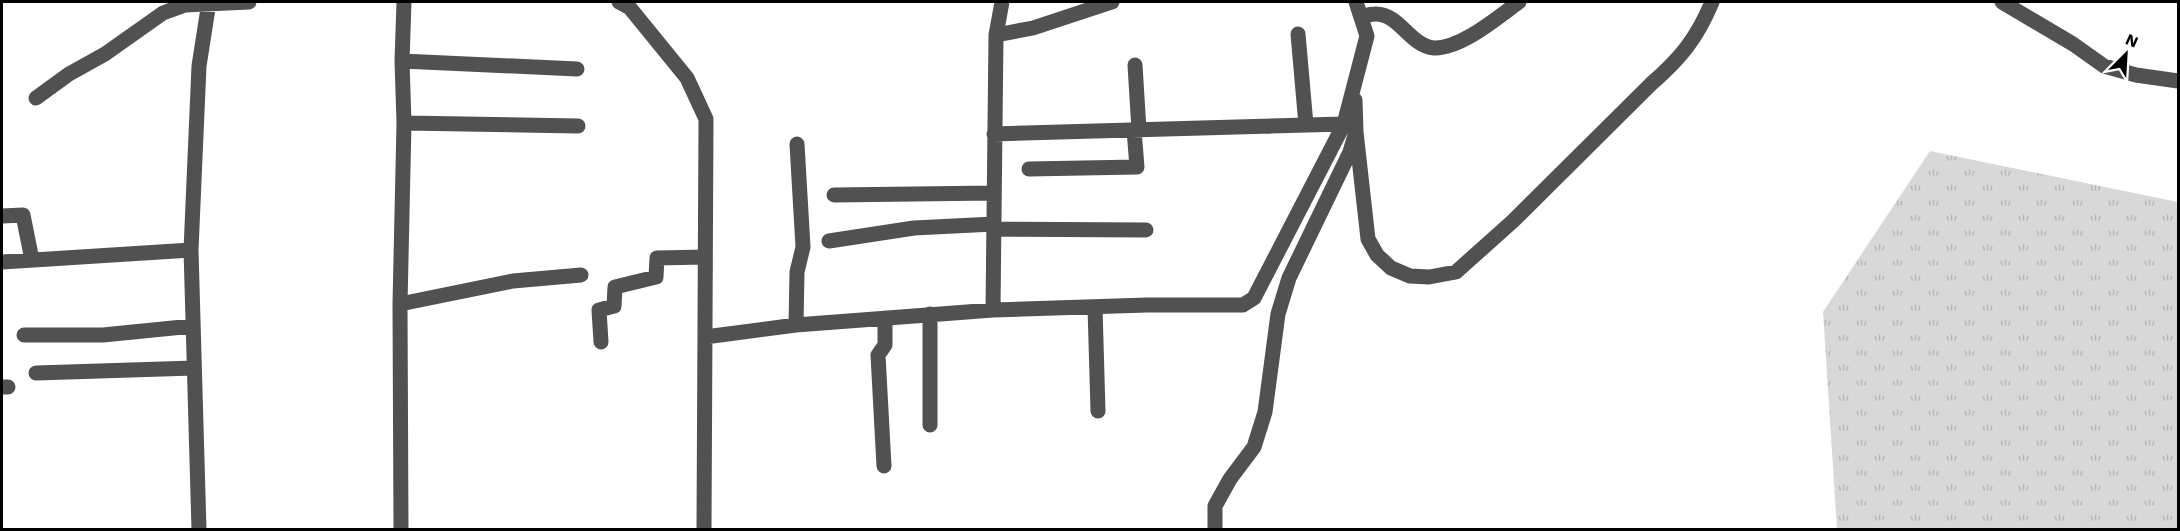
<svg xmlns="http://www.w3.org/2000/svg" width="2180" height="531" viewBox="0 0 2180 531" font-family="'Work Sans',sans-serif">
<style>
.grass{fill:url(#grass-tufts)}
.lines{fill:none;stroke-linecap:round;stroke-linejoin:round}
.minor{stroke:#515151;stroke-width:15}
</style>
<defs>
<pattern id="grass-tufts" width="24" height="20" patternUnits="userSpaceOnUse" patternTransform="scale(1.5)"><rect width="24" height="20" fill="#d8d8d8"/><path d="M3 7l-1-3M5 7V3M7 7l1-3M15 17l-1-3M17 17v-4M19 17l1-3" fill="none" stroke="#b8b8b8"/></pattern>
</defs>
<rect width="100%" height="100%" fill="#fff"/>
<path class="grass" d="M 1930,151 L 2178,202 L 2178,529 L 1837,529 L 1823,312 Z"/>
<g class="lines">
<path class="minor" d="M 619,2 L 630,8 L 687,78 L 706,119 L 704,530
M 2002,2 L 2073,44 L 2104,66 L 2136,75 L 2178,81
M 1361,17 C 1365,16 1370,14 1375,14 C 1399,13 1410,46 1434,48 C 1461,49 1498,17 1519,2
M 1298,34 L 1306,125
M 996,35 L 1033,28 L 1112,2
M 402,61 L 577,69
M 1135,65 L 1139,130
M 36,98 L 69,74 L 105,54 L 163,13 L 185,5 L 249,2
M 404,123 L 578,126
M 1356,132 L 1368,239 L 1377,255 L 1391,268 L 1410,276 L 1429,277 L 1456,272 L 1513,221 L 1651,84 C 1681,58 1697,38 1712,2
M 994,134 L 1344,124
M 1029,169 L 1137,167 L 1134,130
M 834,195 L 994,193
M 2,216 L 23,215 L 32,260
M 994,229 L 1146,230
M 829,241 L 914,228 L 994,224
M 2,262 L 191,250
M 400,304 L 513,281 L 581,275
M 1095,307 L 1098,411
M 993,310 L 996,35 L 1002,2
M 796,325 L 797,272 L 803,247 L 797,144
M 24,335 L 103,335 L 193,326
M 705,337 L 796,325 L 993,310 L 1147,305 L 1243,305 L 1254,298 L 1344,124 L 1367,36 L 1356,2
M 601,342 L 599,310 L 614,306 L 615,287 L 656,277 L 657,258 L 705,257
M 36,373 L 194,368
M 2,387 L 8,387
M 930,425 L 930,314
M 884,466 L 878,355 L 885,345 L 885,318
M 199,530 L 191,250 L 199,66 L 209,2
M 401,530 L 400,304 L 404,123 L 402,61 L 404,2
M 1215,530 L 1215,506 L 1230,479 L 1254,447 L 1265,412 L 1278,314 L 1289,278 L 1350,152 L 1356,132 L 1355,100"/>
</g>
<rect width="2180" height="531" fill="none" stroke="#000000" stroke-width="6"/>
<g transform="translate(2126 54) rotate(24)" stroke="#ffffff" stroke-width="4.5" paint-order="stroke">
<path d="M0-4.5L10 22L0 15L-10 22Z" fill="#000000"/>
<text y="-9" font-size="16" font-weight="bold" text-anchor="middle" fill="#000000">N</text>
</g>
</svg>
